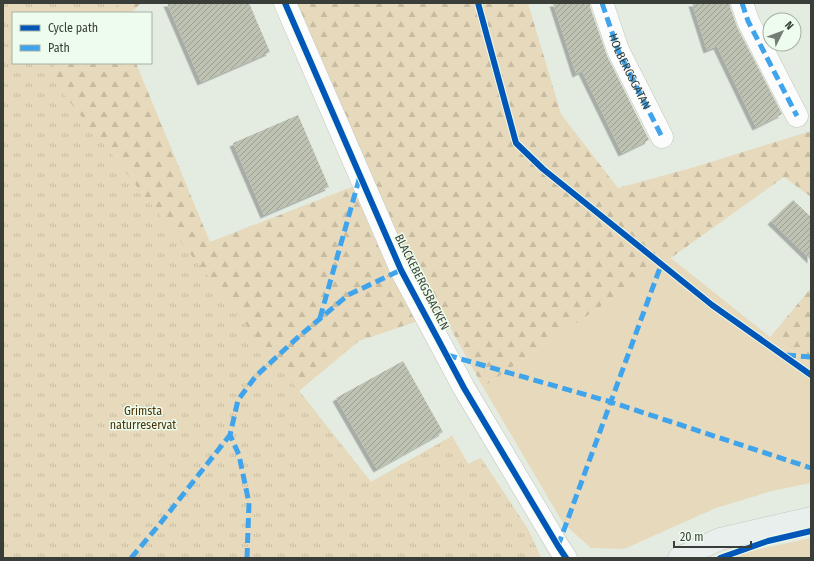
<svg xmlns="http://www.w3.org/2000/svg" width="814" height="561" viewBox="0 0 814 561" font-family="'Fira Sans Condensed',sans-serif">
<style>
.green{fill:#e7dabc}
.forest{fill:url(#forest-firs)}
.park{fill:url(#park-tufts)}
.building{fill:url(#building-hatch);filter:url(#shadow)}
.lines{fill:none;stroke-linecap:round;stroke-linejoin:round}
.street-casing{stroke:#c1c7bf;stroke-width:23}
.secondary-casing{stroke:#c1c7bf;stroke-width:23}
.street{stroke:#fbfcfb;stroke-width:22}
.secondary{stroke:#e9efed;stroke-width:22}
.quiet{stroke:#3fa4ec;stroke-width:5;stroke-dasharray:10 5;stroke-linecap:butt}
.cycleway-casing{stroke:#edfcec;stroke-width:8}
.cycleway{stroke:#0057b8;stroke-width:6}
.labels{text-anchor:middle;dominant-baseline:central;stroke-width:3;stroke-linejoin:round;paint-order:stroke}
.street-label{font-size:12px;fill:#393f38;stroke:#edfcec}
.park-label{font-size:12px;fill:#4b3409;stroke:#edfcec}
</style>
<defs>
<pattern id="forest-firs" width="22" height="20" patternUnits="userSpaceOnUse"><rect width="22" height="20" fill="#e7dabc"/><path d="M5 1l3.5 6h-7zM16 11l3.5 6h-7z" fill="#c7bca2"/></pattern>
<pattern id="park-tufts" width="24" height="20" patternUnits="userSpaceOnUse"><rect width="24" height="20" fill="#e7dabc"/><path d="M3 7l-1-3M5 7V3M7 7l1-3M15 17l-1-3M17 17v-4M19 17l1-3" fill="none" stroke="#c7bca2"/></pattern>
<pattern id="building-hatch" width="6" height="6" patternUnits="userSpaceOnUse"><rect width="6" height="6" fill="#bec2b2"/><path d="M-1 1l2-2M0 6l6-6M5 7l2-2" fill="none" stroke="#9b9f92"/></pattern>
<filter id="shadow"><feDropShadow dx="-3.5" dy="3.5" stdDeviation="0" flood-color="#0004"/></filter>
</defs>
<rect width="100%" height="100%" fill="#e4ece2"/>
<path class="green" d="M 671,258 L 770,337 L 811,363 L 811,483 L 772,491 L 716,508 L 624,549 L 591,548 L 563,523 L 483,387 Z
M 811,538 L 811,558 L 732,558 L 750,551 Z"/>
<path class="forest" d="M 3,3 L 141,3 L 131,13 L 13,13 L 13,63 L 136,63 L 210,242 L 354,186 L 275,3 L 528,3 L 561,114 L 618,188 L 691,168 L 811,131 L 811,197 L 784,177 L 661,265 L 483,387 L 442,313 L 359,341 L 299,391 L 371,482 L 452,436 L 468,464 L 481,458 L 529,531 L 541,558 L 3,558 Z
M 811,288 L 811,363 L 770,337 Z"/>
<path class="park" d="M 3,3 L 120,3 L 109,13 L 13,13 L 13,63 L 57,63 L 47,73 L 371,482 L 452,436 L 468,464 L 481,458 L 529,531 L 541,558 L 3,558 Z"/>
<path class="building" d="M 167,3 L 249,3 L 270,52 L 201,82 Z
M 553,3 L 590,3 L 590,7 L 607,56 L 649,140 L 622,153 L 582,71 L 576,74 Z
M 692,3 L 730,3 L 730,7 L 737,27 L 782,114 L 756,127 L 717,46 L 707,50 Z
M 298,115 L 329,187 L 264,215 L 233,143 Z
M 793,200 L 811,217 L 811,260 L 771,221 Z
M 403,361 L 443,432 L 377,469 L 336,398 Z"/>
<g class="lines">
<g class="street-casing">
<g id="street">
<path d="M 285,3 L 401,270 L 464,388 L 558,546 L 566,558"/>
<path id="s1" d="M 602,3 L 618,50 L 662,137"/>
<path d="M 742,3 L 748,21 L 797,116"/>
</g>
</g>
<g class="secondary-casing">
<path id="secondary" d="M 679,558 L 720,539 L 811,518"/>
</g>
<use href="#street" class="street"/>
<use href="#secondary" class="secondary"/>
<path class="quiet" d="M 602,3 L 618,50 L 662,137
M 742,3 L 748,21 L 797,116
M 320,318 L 360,176
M 447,355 L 611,402 L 811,468
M 786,355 L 811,357
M 558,546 L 661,265
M 131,558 L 159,525 L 230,435
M 247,558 L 249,503 L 239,455 L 230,435 L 238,400 L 256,376 L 296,339 L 348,295 L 401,270"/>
<g class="cycleway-casing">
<path id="cycleway" d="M 285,3 L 401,270 L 464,388 L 558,546 L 566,558
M 478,3 L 516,143 L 543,169 L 712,305 L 811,375
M 720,558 L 768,541 L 811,531"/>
</g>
<use href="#cycleway" class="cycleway"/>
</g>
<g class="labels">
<g class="street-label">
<text stroke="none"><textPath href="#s1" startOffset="74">HOLBERGSGATAN</textPath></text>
<text transform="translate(422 282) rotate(63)">BLACKEBERGSBACKEN</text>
</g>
<g class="park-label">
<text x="143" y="411">Grimsta<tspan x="143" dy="14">naturreservat</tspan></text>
</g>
</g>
<rect width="814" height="561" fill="none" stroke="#393f38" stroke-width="8"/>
<rect x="12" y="12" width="140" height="52" fill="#edfcec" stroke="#a5b0a4"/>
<rect x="20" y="25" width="20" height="6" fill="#0057b8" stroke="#a5b0a4"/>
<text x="48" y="32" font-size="12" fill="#393f38">Cycle path</text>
<rect x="20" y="45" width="20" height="6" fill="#3fa4ec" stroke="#a5b0a4"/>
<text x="48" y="52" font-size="12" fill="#393f38">Path</text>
<g transform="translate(782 32) rotate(48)"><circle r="19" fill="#edfcec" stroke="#a5b0a4"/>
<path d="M0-3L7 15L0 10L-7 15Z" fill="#757c74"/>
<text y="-6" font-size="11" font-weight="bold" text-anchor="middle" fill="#393f38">N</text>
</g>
<path d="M674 541v6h77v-6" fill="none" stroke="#393f38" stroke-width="2"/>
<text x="680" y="541" font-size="12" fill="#393f38" stroke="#edfcec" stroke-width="3" paint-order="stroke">20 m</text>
</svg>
